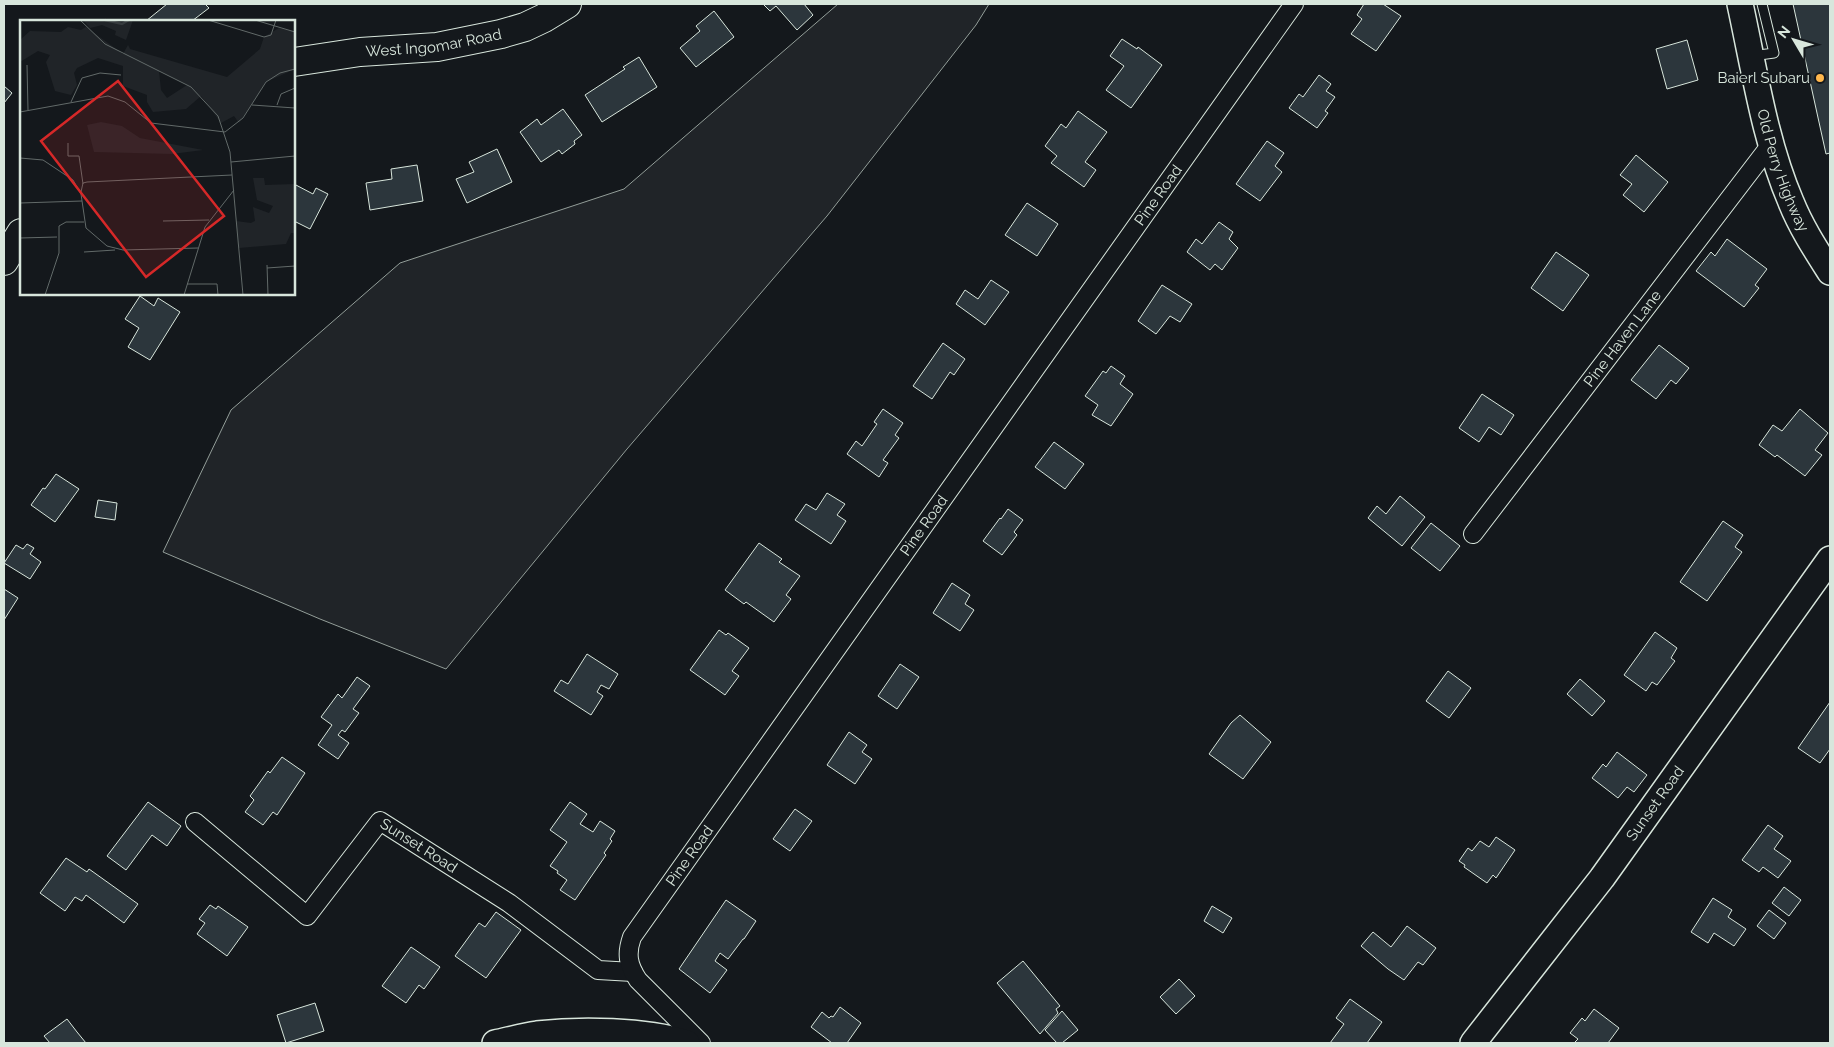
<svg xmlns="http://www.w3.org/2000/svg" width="1834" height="1047" viewBox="0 0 1834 1047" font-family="Raleway,sans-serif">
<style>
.green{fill:#202428;stroke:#939e99}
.building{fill:#2c363c;stroke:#d8e6dc}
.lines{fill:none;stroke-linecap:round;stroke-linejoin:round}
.lane-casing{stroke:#d8e6dc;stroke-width:11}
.street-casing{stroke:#d8e6dc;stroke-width:20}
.secondary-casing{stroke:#d8e6dc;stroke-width:28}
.primary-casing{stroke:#d8e6dc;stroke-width:30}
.lane{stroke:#14181c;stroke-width:9}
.street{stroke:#14181c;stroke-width:18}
.secondary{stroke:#14181c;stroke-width:25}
.primary{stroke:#14181c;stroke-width:28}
.poi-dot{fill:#ffb74d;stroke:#14181c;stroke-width:2}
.labels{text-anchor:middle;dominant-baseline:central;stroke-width:4;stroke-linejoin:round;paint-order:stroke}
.street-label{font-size:15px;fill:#d8e6dc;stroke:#14181c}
.poi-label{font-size:15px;fill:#d8e6dc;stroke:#14181c;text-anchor:end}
.inset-river{fill:none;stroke:#363b3e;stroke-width:2.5}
.inset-road{fill:none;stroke:#626a69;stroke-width:1}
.view{fill:#d62828;fill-opacity:0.15;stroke:#d62828;stroke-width:2.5}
.inset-edge{fill:none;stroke:#d8e6dc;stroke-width:2.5}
</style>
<rect width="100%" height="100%" fill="#14181c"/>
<path class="green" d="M 838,4 L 989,4 L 976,25 L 827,216 L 627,449 L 446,669 L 320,619 L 163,552 L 231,410 L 400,263 L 624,189 Z"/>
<path class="building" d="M 167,4 L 205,4 L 209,8 L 192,21 L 146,21 Z
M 763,4 L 804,4 L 813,15 L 797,30 L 776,6 L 770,11 Z
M 1364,4 L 1383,4 L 1401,16 L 1376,51 L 1351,34 L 1362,19 L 1357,15 Z
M 1793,4 L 1830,4 L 1830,153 L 1826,154 Z
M 714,11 L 734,37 L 696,67 L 680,48 L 700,31 L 696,26 Z
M 1122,39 L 1137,49 L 1138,47 L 1162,65 L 1131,108 L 1106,90 L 1124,66 L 1110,56 Z
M 1687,40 L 1698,80 L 1667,89 L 1656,49 Z
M 639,57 L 657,87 L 602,122 L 585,95 L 625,69 L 623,67 Z
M 1319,75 L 1331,84 L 1326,91 L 1335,97 L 1325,111 L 1328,113 L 1317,128 L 1289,108 L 1299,94 L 1303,97 Z
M 4,86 L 12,93 L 4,103 Z
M 563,109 L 582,135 L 574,141 L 575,144 L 562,154 L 559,150 L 541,162 L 520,132 L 537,119 L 541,125 Z
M 1078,111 L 1107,132 L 1085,162 L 1096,170 L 1084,187 L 1051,163 L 1057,156 L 1045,146 L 1061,124 L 1066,128 Z
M 1267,141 L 1284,153 L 1275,166 L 1282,172 L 1260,201 L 1236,184 Z
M 497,149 L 512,182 L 467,203 L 456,179 L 474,172 L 469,162 Z
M 1636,155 L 1668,182 L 1644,212 L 1623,195 L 1632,184 L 1620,175 Z
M 417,165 L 423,201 L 370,210 L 366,183 L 392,179 L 391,169 Z
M 294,184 L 313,194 L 316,188 L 328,194 L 310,229 L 294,221 Z
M 1027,203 L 1058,224 L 1037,256 L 1005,235 Z
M 1219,222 L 1233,232 L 1229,239 L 1238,248 L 1222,270 L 1215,264 L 1210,270 L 1187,252 L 1196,239 L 1202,244 Z
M 1727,239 L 1767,269 L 1755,285 L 1759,288 L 1744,307 L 1696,271 L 1711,252 L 1715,256 Z
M 1556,252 L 1589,275 L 1563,311 L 1531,288 Z
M 991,280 L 1009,292 L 985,325 L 956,304 L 965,290 L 978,299 Z
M 1162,285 L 1192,304 L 1180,322 L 1170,316 L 1156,334 L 1138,321 Z
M 140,296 L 154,306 L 158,298 L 180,312 L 150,360 L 128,347 L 139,328 L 125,319 Z
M 943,343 L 965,359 L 954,375 L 950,372 L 932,399 L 913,386 Z
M 1659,345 L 1689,368 L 1676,384 L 1671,380 L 1656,399 L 1631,380 Z
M 1111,366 L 1125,376 L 1120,384 L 1133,394 L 1111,426 L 1092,415 L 1098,405 L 1085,396 L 1103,371 L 1106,373 Z
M 1482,394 L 1514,415 L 1501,435 L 1489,427 L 1479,442 L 1459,428 Z
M 883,409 L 903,423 L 895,435 L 899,438 L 883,460 L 888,463 L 879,477 L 847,454 L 856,441 L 862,446 L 877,424 L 874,422 Z
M 1800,409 L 1828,433 L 1815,450 L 1822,455 L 1805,476 L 1777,455 L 1775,457 L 1759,445 L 1773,425 L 1782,431 Z
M 1054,442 L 1084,464 L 1065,489 L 1035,467 Z
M 56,474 L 79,489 L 55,522 L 31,505 L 43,488 L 45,489 Z
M 827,493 L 845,504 L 837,515 L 846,521 L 831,544 L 795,520 L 806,504 L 816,510 Z
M 1400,496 L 1425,517 L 1402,546 L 1368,518 L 1377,506 L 1386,514 Z
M 98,500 L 117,503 L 115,520 L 95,517 Z
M 1008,509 L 1023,520 L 1014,532 L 1017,535 L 1002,555 L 983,541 L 1000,518 L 1001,519 Z
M 1723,521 L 1743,535 L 1735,547 L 1742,552 L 1707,601 L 1680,582 Z
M 1431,523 L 1460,546 L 1440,571 L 1411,548 Z
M 759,543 L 782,559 L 779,562 L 800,576 L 786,595 L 791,599 L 774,622 L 746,602 L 744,604 L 725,590 Z
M 27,544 L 34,548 L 30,554 L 41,562 L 30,579 L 4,563 L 16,545 L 23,549 Z
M 952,583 L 970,595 L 965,604 L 974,610 L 960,631 L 933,613 Z
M 4,589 L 18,598 L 4,620 Z
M 719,630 L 726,635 L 728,633 L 749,648 L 732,671 L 739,676 L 725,695 L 690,670 Z
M 1655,632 L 1677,648 L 1671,658 L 1675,661 L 1657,685 L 1652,682 L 1646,691 L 1624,675 Z
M 587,654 L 618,674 L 609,689 L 601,685 L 597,692 L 603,696 L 591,715 L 554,691 L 561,680 L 568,684 Z
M 900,664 L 919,677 L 897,709 L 878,696 Z
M 1448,671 L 1471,688 L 1449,718 L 1426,701 Z
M 357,677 L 370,686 L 353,709 L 359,713 L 345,732 L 342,730 L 338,735 L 349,743 L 338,759 L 318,745 L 332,725 L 321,717 L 338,694 L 342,698 Z
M 1580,679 L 1605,701 L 1592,716 L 1567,694 Z
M 1830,702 L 1830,749 L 1820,763 L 1798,748 Z
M 1240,715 L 1271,742 L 1243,779 L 1209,754 L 1231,723 Z
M 849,732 L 867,745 L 862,752 L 872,759 L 855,784 L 827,765 Z
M 1617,752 L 1647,775 L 1634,792 L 1627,787 L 1618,798 L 1592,778 L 1603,764 L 1606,767 Z
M 282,757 L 305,773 L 277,815 L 273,812 L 263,825 L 245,812 L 254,800 L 250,796 L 268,771 L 270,773 Z
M 148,802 L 181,826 L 167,846 L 152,835 L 126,870 L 107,856 Z
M 570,802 L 587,814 L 580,824 L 593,832 L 600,821 L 615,831 L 610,839 L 612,841 L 604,853 L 606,855 L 575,900 L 560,890 L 567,880 L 557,873 L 558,871 L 550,866 L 567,842 L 550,830 Z
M 795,809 L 812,821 L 790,851 L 773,839 Z
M 1768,825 L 1783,836 L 1774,849 L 1791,861 L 1778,878 L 1763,867 L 1759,872 L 1742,860 Z
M 1496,837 L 1515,850 L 1496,878 L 1493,875 L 1487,883 L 1464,867 L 1465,865 L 1459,861 L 1468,848 L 1472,851 L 1480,841 L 1489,847 Z
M 66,858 L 87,872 L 89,869 L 138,904 L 124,923 L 86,895 L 82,901 L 75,897 L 65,911 L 40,893 Z
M 1784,887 L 1801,900 L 1789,916 L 1772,903 Z
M 1713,898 L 1732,910 L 1728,917 L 1746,929 L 1734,946 L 1714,933 L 1708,943 L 1691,932 Z
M 726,900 L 756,921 L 744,939 L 743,939 L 728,959 L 720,953 L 715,961 L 727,970 L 710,993 L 679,969 Z
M 210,905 L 216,909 L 218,906 L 248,927 L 227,956 L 197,934 L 205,923 L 199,919 Z
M 1212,906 L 1232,918 L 1223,933 L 1204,921 Z
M 1769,910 L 1786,923 L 1774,939 L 1757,926 Z
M 496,912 L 521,930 L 486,978 L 455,956 L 479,923 L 485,927 Z
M 1407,926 L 1436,948 L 1423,965 L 1418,962 L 1404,980 L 1388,969 L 1361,946 L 1373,932 L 1391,947 Z
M 411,947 L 440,967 L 424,989 L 419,985 L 406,1003 L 382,986 Z
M 1023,961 L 1060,1006 L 1056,1009 L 1058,1013 L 1040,1034 L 997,983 Z
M 1179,979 L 1195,996 L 1176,1014 L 1160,997 Z
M 1350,999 L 1382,1022 L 1367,1043 L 1330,1043 L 1344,1024 L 1336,1018 Z
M 315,1003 L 324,1031 L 286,1043 L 277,1015 Z
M 840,1007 L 861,1023 L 847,1043 L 832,1043 L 811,1027 L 822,1012 L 829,1018 L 831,1016 L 833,1017 Z
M 1594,1009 L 1619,1028 L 1608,1043 L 1578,1043 L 1575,1042 L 1578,1039 L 1570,1033 L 1582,1018 L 1585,1021 Z
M 1062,1011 L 1078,1030 L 1062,1043 L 1057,1043 L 1045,1030 Z
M 67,1019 L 77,1032 L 86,1043 L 50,1043 L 44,1036 Z"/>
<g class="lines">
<g class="lane-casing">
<path id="lane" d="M 1752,56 L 1774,53 L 1762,4"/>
</g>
<g class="street-casing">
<g id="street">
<path id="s1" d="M 1473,534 L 1772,143"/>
<path id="s2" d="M 195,822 L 307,916 L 380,821 L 509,903 L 598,970 L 633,972"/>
<path id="s3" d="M 701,1043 L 638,980 C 628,965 626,954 632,937 L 1294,4"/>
</g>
</g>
<g class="secondary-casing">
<g id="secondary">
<path id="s4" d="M 1740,4 C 1754,68 1765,142 1791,202 C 1801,227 1816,250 1830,272"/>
<path d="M 495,1043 C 509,1040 523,1036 537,1034 C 581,1029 644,1030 687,1043"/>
<path id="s5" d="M 1473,1043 L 1602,878 L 1830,559"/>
</g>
</g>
<g class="primary-casing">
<g id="primary">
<path id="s6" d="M 294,62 L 360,52 L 437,47 L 501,34 L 525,27 L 544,18 L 567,4"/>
<path d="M 4,261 L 21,233"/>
</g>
</g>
<use href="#lane" class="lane"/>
<use href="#street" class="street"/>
<use href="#secondary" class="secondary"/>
<use href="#primary" class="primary"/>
</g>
<circle class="poi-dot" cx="1820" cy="78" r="5"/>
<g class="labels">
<g class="street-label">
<text stroke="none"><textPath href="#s6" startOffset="141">West Ingomar Road</textPath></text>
<text stroke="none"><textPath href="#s4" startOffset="172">Old Perry Highway</textPath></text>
<text stroke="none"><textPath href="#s3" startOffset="1044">Pine Road</textPath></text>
<text stroke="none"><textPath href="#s1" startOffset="246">Pine Haven Lane</textPath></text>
<text stroke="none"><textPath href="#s3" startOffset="639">Pine Road</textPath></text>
<text stroke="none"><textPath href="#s5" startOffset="301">Sunset Road</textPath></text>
<text stroke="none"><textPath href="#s2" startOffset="312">Sunset Road</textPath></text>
<text stroke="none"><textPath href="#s3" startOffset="234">Pine Road</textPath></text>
</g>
<g class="poi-label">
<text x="1810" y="78">Baierl Subaru</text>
</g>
</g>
<g transform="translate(20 20)">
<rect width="275" height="275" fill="#14181c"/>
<path d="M 63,0 L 102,2 L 113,0 L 106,20 L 95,15 L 96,11 L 82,5 L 70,8 ZM 48,7 L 61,10 L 66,7 L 103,34 L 108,25 L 110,29 L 207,57 L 240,29 L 244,17 L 259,8 L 275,12 L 275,49 L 246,62 L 219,103 L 214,96 L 201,103 L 181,76 L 166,89 L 133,92 L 127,82 L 127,75 L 103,66 L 103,46 L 78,38 L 57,48 L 54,53 L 57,65 L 51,75 L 35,71 L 26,42 L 30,35 L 18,31 L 0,42 L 0,20 L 10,11 L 41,12 ZM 139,51 L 167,65 L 147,78 L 141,70 ZM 81,102 L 102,106 L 120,118 L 183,130 L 152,134 L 74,132 L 67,105 ZM 233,158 L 244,158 L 245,165 L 275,164 L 275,213 L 271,213 L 266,224 L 219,228 L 216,201 L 231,203 L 235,201 L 233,187 L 249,193 L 253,186 L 237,180 Z" fill="#202428" fill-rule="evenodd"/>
<path class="inset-river" d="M 85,0 L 102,4 L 109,0"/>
<path class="inset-road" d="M 60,0 L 85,24 L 171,67 L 198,96 L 210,132 L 223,275M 188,0 L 244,17 L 251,15 L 256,0M 235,0 L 275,12M 7,45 L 8,90M 51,82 L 62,58 L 80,53 L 101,55M 232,85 L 275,88M 257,85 L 261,74 L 275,68M 0,92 L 88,76 L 105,82 L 131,103 L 205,112M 205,112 L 223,98 L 246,62 L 260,53 L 275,49M 48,123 L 48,136 L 59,136 L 63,164M 0,138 L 23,140 L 53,160 L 61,174 L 66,208 L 87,226 L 103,230 L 178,228M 211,142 L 275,136M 61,172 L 63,163 L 67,162 L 212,155M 0,183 L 62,181M 143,201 L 189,200M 0,218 L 37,217M 64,232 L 95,230M 247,245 L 248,275M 247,248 L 275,246M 167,264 L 197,264 L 198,275M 25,275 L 39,233 L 39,206 L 46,202 L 64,202M 164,275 L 185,207 L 214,170"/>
<path class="view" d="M 98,61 L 204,196 L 126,257 L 21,121 Z"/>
<rect width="275" height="275" class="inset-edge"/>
</g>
<rect width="1834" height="1047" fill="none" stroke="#d8e6dc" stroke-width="10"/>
<g transform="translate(1794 40) rotate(308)" stroke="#14181c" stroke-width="4" paint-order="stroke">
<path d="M0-4L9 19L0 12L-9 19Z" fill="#d8e6dc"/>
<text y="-8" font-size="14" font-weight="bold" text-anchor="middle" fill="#d8e6dc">N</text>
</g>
</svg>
